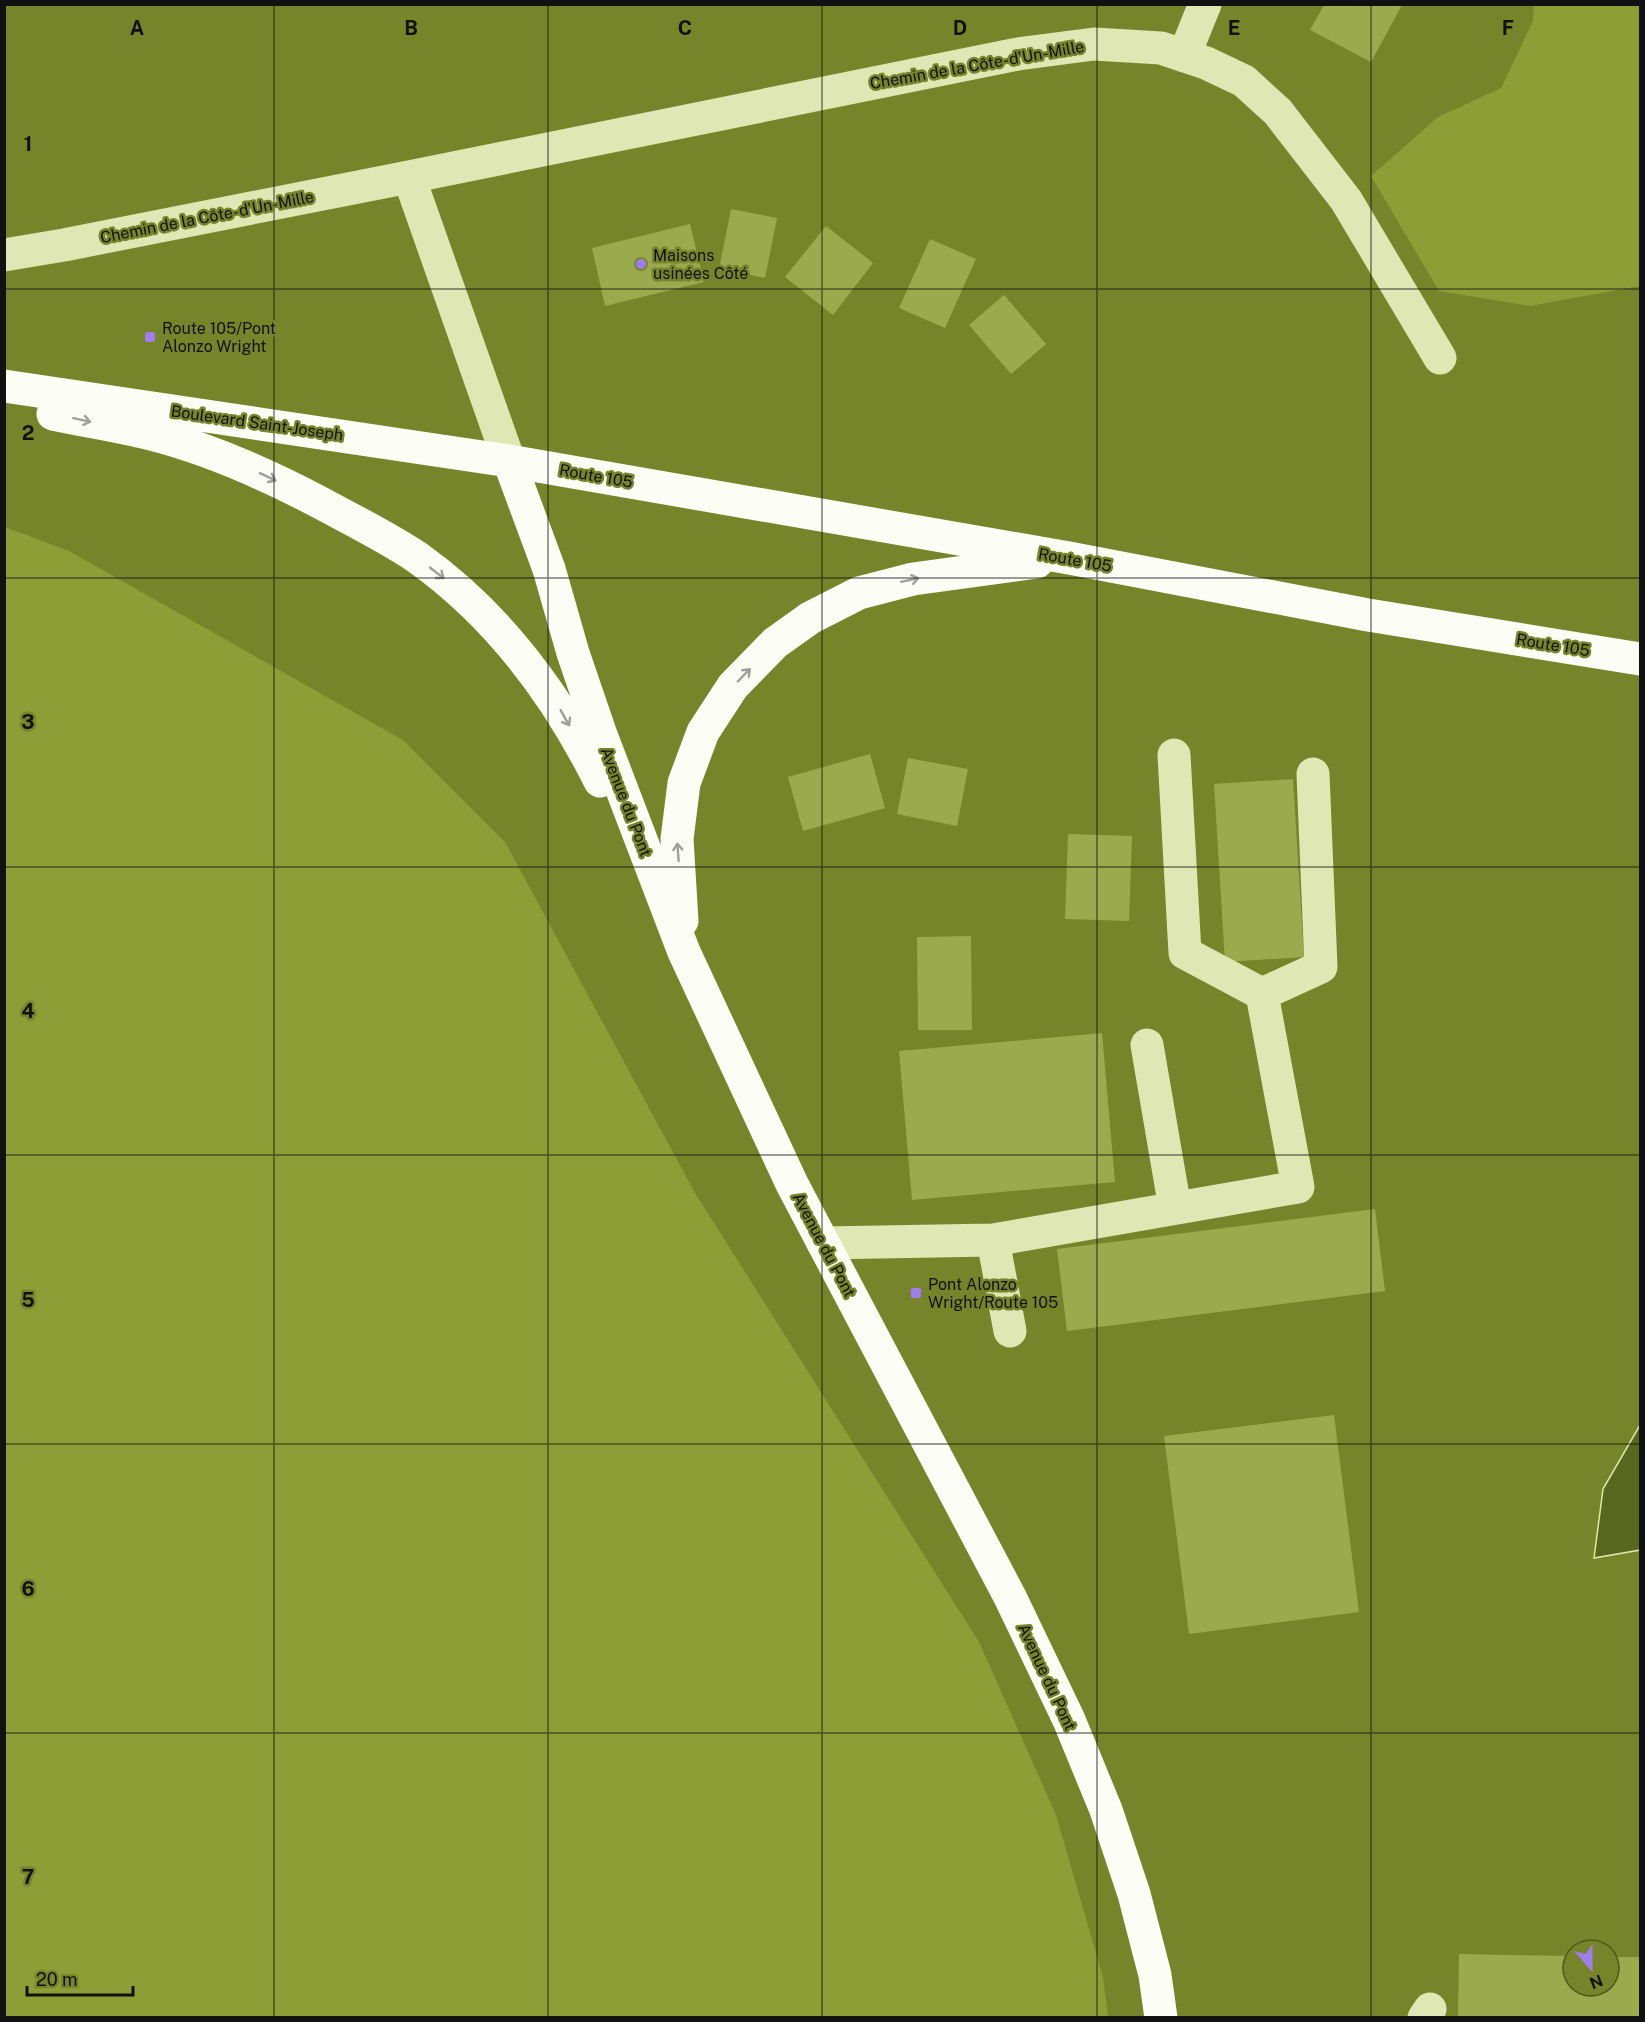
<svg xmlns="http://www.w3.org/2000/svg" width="1645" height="2022" viewBox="0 0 1645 2022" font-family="'Public Sans',sans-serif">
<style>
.green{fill:#8e9e37}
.water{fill:#59661d;stroke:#dfe7a9;stroke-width:1.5}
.building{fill:#9caa4e}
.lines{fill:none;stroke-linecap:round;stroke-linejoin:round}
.minor{stroke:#dfe7b4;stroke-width:33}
.major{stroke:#fcfef6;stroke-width:33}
.oneway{stroke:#9e9f9a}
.grid{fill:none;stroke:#111;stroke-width:1.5;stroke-opacity:0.55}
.poi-dot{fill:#a07cee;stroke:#768529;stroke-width:2}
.labels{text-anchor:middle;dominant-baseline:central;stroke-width:5;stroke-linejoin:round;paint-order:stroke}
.street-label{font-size:16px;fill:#111;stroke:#768529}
.poi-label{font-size:16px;fill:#111;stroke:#768529;text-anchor:start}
.grid-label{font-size:20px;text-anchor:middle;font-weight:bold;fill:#111;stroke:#768529;stroke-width:5;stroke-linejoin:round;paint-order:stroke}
</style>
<rect width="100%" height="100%" fill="#768529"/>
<path class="green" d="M 1534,5 L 1640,5 L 1640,286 L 1530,306 L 1439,291 L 1371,176 L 1438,117 L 1501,88 L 1533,21 Z
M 5,527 L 69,551 L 403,740 L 505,842 L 695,1193 L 979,1642 L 1056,1815 L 1103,1977 L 1108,2017 L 5,2017 Z"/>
<path class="water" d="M 1640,1425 L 1640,1550 L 1594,1558 L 1603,1489 Z"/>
<path class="building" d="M 1324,5 L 1402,5 L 1371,62 L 1310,30 Z
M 731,209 L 777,218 L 765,278 L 719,269 Z
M 690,224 L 704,282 L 605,306 L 592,248 Z
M 826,226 L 873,263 L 833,315 L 785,277 Z
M 930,239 L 976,259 L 945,328 L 899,308 Z
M 1004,295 L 1046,344 L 1011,374 L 969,325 Z
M 870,754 L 885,808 L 803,831 L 788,777 Z
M 908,758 L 968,769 L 957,826 L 897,814 Z
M 1293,779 L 1304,957 L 1225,962 L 1214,784 Z
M 1068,834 L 1132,836 L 1129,921 L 1065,919 Z
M 971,936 L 972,1030 L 918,1030 L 917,937 Z
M 1102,1033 L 1115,1182 L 912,1200 L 899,1051 Z
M 1375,1209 L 1385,1291 L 1067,1331 L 1057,1249 Z
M 1334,1415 L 1359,1612 L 1189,1634 L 1164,1436 Z
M 1459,1954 L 1573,1956 L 1573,1986 L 1609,1986 L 1609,1957 L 1640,1957 L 1640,2018 L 1458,2018 Z"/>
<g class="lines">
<path class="minor" d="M 1184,56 L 1205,4
M 409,177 L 509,461
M 4,255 L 64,245 L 409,177 L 1018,54 L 1094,44 L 1161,48 L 1206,63 L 1244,81 L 1278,112 L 1346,200 L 1440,358
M 1262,994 L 1321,967 L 1313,774
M 1147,1045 L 1175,1208
M 993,1240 L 1010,1331
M 823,1243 L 993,1240 L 1298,1187 L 1262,994 L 1185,953 L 1174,755
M 1424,2018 L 1430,2009"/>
<path class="major" d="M 4,386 L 509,461 L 1069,558 L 1368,615 L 1640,659
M 53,414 C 86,421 119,426 151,434 C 210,449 266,474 319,502 C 352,520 387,537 418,558 C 499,616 556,693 600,781
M 509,461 L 549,569 L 573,653 L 601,735 L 684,952 L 792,1184 L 1010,1597 L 1069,1720 L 1106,1810 L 1134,1894 L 1155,1975 L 1161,2018
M 682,921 L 677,839 L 684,783 L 703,732 L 733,686 L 775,643 L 810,618 L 859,593 L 913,579 L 1037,562"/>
</g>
<defs><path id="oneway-shaft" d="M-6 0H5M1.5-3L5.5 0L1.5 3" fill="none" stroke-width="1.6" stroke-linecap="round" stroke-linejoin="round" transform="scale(1.5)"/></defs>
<g class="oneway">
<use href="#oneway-shaft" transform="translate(82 420) rotate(12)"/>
<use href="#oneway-shaft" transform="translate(268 477) rotate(25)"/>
<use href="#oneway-shaft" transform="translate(437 573) rotate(38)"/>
<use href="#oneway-shaft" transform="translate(910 580) rotate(-12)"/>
<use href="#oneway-shaft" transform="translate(744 675) rotate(-46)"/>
<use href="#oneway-shaft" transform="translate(565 718) rotate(61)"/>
<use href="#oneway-shaft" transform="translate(678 852) rotate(-94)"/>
</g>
<path class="grid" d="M 274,4 L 274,2018M 548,4 L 548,2018M 822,4 L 822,2018M 1097,4 L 1097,2018M 1371,4 L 1371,2018M 4,289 L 1640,289M 4,578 L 1640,578M 4,867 L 1640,867M 4,1155 L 1640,1155M 4,1444 L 1640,1444M 4,1733 L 1640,1733"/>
<g class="poi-dot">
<circle cx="641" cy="264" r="6"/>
<rect x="144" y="331" width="12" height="12" rx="3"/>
<rect x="910" y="1287" width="12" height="12" rx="3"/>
</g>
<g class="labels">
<g class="street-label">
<text transform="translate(977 65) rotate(-10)">Chemin de la Côte-d'Un-Mille</text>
<text transform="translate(207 217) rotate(-11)">Chemin de la Côte-d'Un-Mille</text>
<text transform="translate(257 423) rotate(8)">Boulevard Saint-Joseph</text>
<text transform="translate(596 476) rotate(10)">Route 105</text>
<text transform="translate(1075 560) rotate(10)">Route 105</text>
<text transform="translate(1553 645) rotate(9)">Route 105</text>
<text transform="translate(626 802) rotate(69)">Avenue du Pont</text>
<text transform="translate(824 1245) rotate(62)">Avenue du Pont</text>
<text transform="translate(1047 1677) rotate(65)">Avenue du Pont</text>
</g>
<g class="poi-label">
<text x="653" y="255">Maisons<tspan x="653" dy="18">usinées Côté</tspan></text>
<text x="162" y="328">Route 105/Pont<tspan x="162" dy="18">Alonzo Wright</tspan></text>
<text x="928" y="1284">Pont Alonzo<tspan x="928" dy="18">Wright/Route 105</tspan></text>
</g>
</g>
<g class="grid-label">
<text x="137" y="35">A</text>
<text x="411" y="35">B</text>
<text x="685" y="35">C</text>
<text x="960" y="35">D</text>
<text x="1234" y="35">E</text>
<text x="1508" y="35">F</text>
<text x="28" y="151">1</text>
<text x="28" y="440">2</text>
<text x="28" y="729">3</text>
<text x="28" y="1018">4</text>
<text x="28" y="1307">5</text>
<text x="28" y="1596">6</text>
<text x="28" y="1884">7</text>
</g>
<rect width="1645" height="2022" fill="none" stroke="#111111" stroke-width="12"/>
<g transform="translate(1591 1968) rotate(159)"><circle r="28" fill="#768529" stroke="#4e571f" stroke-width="1.5"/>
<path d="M0-4.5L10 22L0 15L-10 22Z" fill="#a07cee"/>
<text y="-9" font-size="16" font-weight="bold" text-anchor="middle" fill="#111111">N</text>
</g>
<path d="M27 1986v9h106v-9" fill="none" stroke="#111111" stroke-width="3"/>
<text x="36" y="1986" font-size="18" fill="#111111" stroke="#768529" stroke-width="4.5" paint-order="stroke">20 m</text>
</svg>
